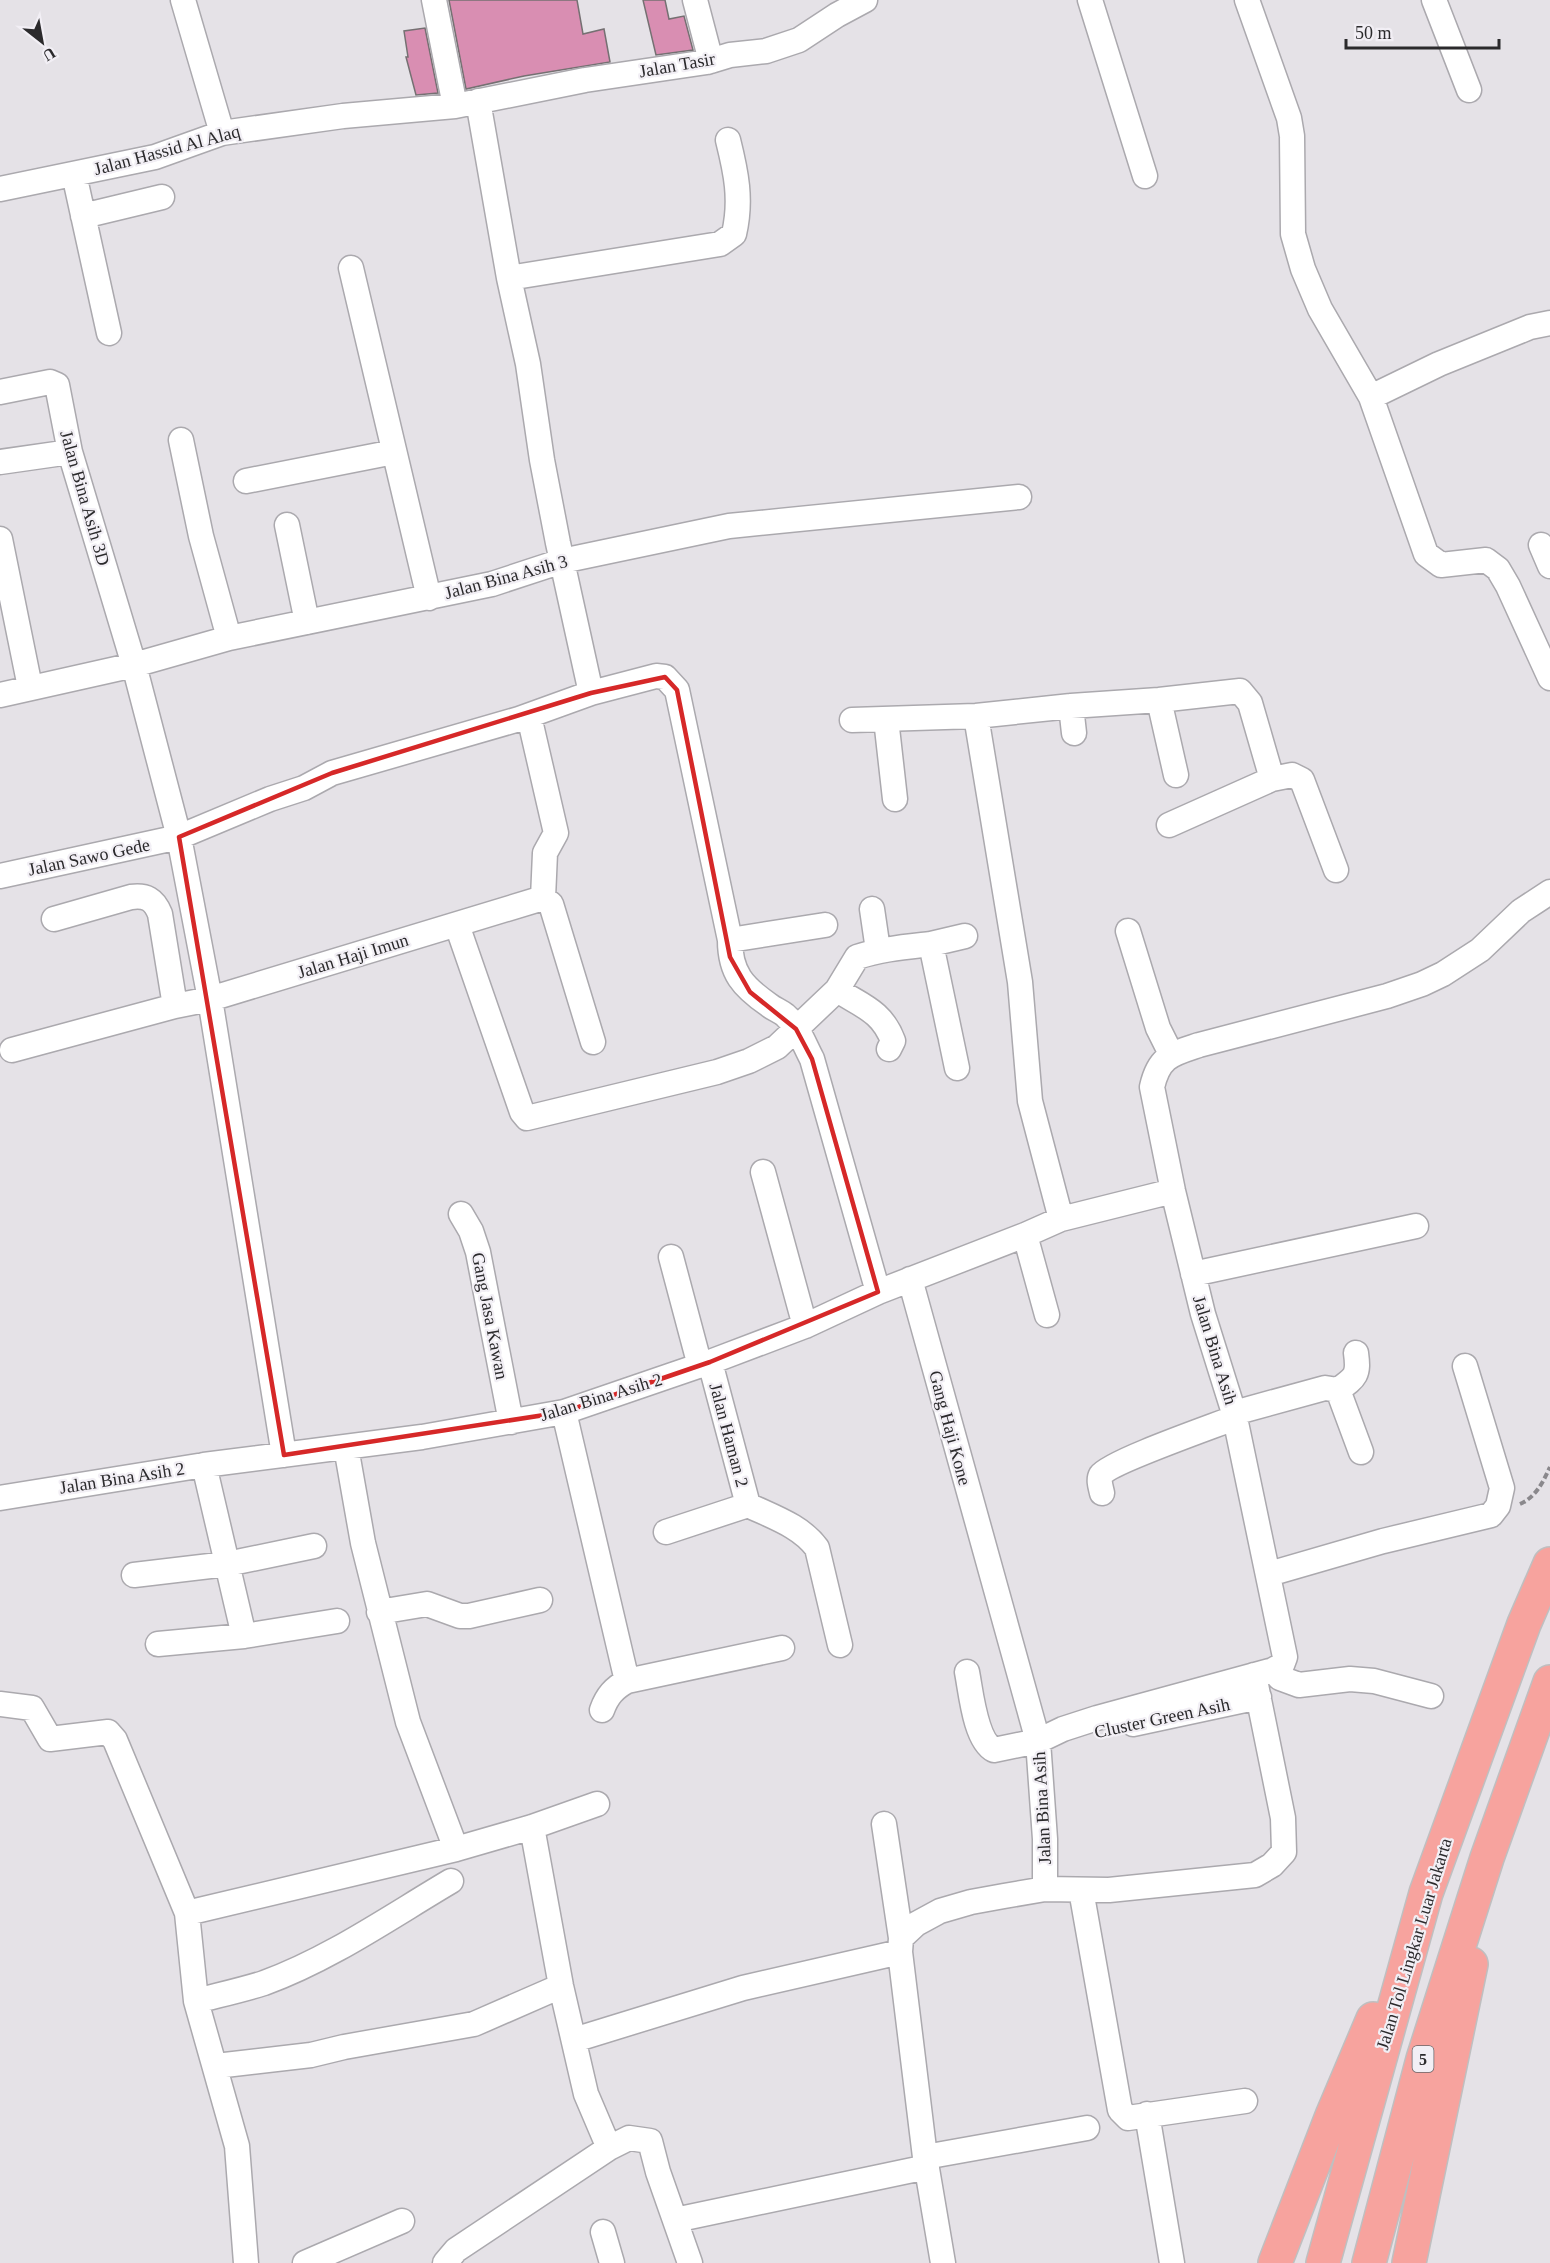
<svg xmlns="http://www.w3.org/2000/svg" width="1550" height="2263" viewBox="0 0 1550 2263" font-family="Georgia,serif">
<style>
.building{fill:#d98eb2;stroke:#757072;stroke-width:1.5}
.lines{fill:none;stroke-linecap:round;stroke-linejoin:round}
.minor-casing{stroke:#aba9ae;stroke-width:27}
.highway-casing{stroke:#bfbfc0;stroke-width:36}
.path{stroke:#8a888c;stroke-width:4;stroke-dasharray:6 3;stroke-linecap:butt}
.minor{stroke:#fff;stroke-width:24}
.highway{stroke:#f7a39e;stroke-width:33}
.marked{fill:none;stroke:#d62828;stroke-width:4.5;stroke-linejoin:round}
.labels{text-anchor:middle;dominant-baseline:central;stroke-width:4.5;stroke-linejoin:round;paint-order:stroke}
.shield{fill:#f2eff5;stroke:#676568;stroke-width:1.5}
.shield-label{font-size:16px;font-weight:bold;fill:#2b2a2c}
.street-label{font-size:18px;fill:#2b2a2c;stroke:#f2eff5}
</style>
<rect width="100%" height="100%" fill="#e5e2e7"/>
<path class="building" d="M 449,0 L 577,0 L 583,34 L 604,29 L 610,62 L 524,76 L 466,89 Z
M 643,0 L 665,0 L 669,19 L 684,16 L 693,50 L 656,55 Z
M 425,28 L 438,93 L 416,95 L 406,57 L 408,57 L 404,31 Z"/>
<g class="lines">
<g class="minor-casing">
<path id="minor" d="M 183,0 L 222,133
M 434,0 L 455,106
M 695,0 L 711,61
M 1090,0 L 1145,176
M 1247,0 L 1289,118 L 1292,136 L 1293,234 L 1303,269 L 1320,309 L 1371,397 L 1426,554 L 1441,565 L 1486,560 L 1498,569 L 1508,586 L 1550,678
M 1434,0 L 1469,90
M 478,101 L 509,278 L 528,364 L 542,460 L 558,543 L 591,693
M 74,174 L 109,333
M 0,189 L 155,157 L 222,133 L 343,116 L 455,106 L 585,80 L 707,62 L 730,55 L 766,51 L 799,40 L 837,15 L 865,0
M 83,216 L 162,197
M 351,268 L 429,598
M 509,278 L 720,244 L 734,234 C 742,200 736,172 728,140
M 0,392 L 50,382 L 57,385 L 70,452 L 134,665 L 179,837 L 210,999 L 284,1455
M 1371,397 L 1439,364 L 1530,327 L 1550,323
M 181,440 L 201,536 L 229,638
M 0,462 L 70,452
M 246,481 L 394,452
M 287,525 L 307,622
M 0,539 L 30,687
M 1541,545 L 1550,566
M 0,695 L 134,665 L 229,638 L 492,584 L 562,561 L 729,526 L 1019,497
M 1159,700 L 1176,775
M 1071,706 L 1074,733
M 529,716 L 556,833 L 545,853 L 543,898
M 976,716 L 1020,982 L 1030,1101 L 1061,1219
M 886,719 L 895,799
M 852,720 L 976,716 L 1071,706 L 1159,700 L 1240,691 L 1250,703 L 1272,779 L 1292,775 L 1302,780 L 1336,870
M 1169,825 L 1272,779
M 0,876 L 179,837 L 270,799 L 304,788 L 332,773 L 519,719 L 591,693 L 656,676 L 665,677 L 677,690 L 730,940 C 730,973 743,987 769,1005 C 774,1009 780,1011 785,1015 C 798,1026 804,1044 812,1059 L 878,1292
M 872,909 L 878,950
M 54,919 L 131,897 C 146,895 154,899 160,914 L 175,1006
M 457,925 L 522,1112 L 527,1118 L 717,1072 L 749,1061 L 777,1047 L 837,990 L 857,957 C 881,949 905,947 931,944 L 957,1068
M 1128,931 L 1158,1028 L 1171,1054
M 730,940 L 825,925
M 931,944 L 965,936
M 837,990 C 862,1006 882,1011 893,1041 L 889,1049
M 12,1050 L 175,1006 L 210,999 L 543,898 L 551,904 L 593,1042
M 763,1172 L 805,1326
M 461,1214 L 471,1231 L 478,1252 L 511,1422
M 1025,1235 L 1047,1315
M 671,1257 L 700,1366
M 1193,1274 L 1416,1226
M 910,1279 L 1038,1741 L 1045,1839 L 1045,1889
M 710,1362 L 748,1505 C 773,1517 801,1526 817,1548 L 840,1645
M 1338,1390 C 1356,1377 1359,1375 1356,1353
M 564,1412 L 627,1681
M 1234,1413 L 1325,1388 L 1338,1390 L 1361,1452
M 346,1447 L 363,1543 L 408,1722 L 456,1849
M 204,1465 L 244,1636
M 1102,1493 C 1101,1488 1098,1480 1101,1475 C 1110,1462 1214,1426 1234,1418
M 0,1498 L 204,1465 L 422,1437 L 564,1412 L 710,1362 L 805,1326 L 878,1292 L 1025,1235 L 1061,1219 L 1173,1191
M 666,1532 L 748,1505
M 1269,1574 L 1383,1541 L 1491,1515 L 1498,1506 L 1502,1488 L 1465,1366
M 134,1575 L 227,1564 L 314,1546
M 379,1612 L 427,1604 L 460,1616 L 469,1616 L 540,1600
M 158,1644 L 244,1636 L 337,1621
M 1273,1670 L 1280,1678 L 1299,1685 L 1350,1679 L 1374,1681 L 1431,1696
M 967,1672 C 971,1692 975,1740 994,1750 L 1038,1741 L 1063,1729 L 1097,1718 L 1273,1670 L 1282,1665 L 1285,1657 L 1234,1413 L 1203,1314 L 1173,1191 L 1152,1087 C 1159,1056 1172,1054 1199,1045 L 1387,996 L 1422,984 L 1443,974 L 1480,950 L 1521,911 L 1550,892
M 0,1704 L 32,1708 L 50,1739 L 108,1732 L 115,1740 L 187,1913 L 196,2001 L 237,2146 L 246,2263
M 602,1710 C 607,1696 614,1688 627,1681 L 782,1648
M 1133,1724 L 1259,1697
M 884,1824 L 901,1938 L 900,1952 L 925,2157 L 943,2263
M 532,1827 L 561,1986 L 586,2094 L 609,2148
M 1081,1890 L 1120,2110 L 1128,2118 L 1245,2101
M 187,1913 L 456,1849 L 532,1827 L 597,1804
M 901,1938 L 916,1924 L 940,1911 L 971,1902 L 1004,1896 L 1045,1889 L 1109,1890 L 1255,1875 L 1272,1865 L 1284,1852 L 1283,1818 L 1254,1675
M 196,2001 C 219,1995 242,1990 264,1983 C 330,1959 390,1917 451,1881
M 574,2040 L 743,1988 L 900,1952
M 216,2066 L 311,2055 L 344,2047 L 474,2024 L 561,1986
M 1147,2114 L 1172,2263
M 925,2157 L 1087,2128
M 675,2220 L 927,2167
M 603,2232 L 612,2263
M 305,2263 L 402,2221
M 445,2263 L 456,2250 L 609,2148 L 629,2138 L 650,2141 L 658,2172 L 690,2263"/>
</g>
<g class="highway-casing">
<path id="highway" d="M 1275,2263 L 1332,2116 L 1373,2019
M 1323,2263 L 1426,1893 L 1524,1624 L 1550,1564
M 1369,2263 L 1423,2059 L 1487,1858 L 1550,1682
M 1409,2263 L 1471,1964"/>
</g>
<path class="path" d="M 1520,1504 C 1536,1497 1543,1482 1550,1467"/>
<use href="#minor" class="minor"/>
<use href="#highway" class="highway"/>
</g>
<path class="marked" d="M 665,677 L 677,690 L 730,957 L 750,992 L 796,1029 L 812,1059 L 878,1292 L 710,1362 L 564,1412 L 284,1455 L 179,837 L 332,773 L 591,693 Z"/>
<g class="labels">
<rect class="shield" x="1412.5" y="2046" width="21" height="26" rx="4.5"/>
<g class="shield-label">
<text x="1423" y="2059">5</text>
</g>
<g class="street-label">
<text transform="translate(677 65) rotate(-10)">Jalan Tasir</text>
<text transform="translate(167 150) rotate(-15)">Jalan Hassid Al Alaq</text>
<text transform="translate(85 498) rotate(74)">Jalan Bina Asih 3D</text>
<text transform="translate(506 577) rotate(-15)">Jalan Bina Asih 3</text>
<text transform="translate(89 857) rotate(-12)">Jalan Sawo Gede</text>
<text transform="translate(353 956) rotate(-17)">Jalan Haji Imun</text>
<text transform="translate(490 1316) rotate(79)">Gang Jasa Kawan</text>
<text transform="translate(1215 1350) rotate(73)">Jalan Bina Asih</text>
<text transform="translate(601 1397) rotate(-17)">Jalan Bina Asih 2</text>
<text transform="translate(950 1428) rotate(75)">Gang Haji Kone</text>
<text transform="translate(729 1435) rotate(75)">Jalan Haman 2</text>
<text transform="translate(122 1478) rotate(-9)">Jalan Bina Asih 2</text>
<text transform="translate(1162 1718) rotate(-12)">Cluster Green Asih</text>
<text transform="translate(1042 1808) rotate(-93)">Jalan Bina Asih</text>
<text transform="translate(1414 1944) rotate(-73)">Jalan Tol Lingkar Luar Jakarta</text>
</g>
</g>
<g transform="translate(42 42) rotate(149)" stroke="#f2eff5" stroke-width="4.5" paint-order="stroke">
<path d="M0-4.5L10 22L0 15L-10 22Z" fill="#2b2a2c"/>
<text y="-9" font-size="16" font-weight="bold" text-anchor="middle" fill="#2b2a2c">U</text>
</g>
<path d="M1346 39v9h153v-9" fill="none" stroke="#2b2a2c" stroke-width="3"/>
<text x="1355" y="39" font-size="18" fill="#2b2a2c" stroke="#f2eff5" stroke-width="4.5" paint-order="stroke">50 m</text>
</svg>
